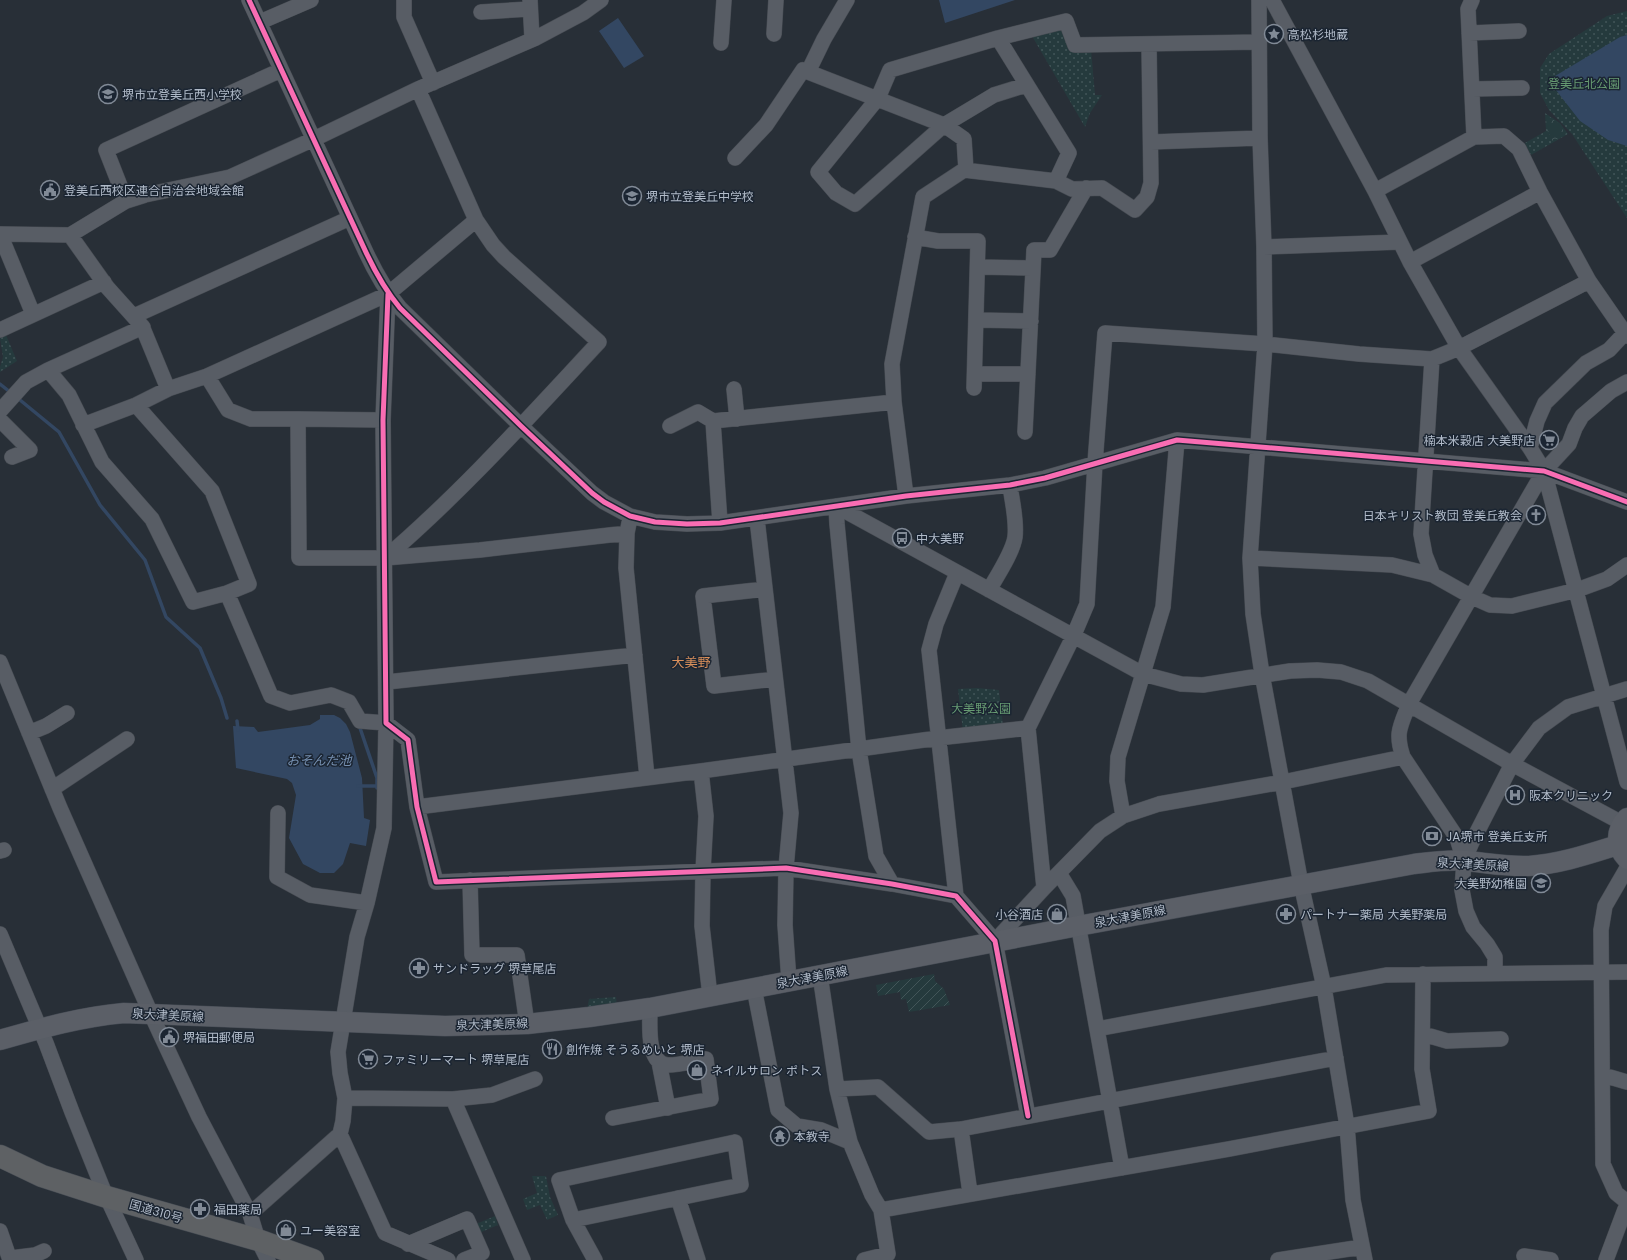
<svg xmlns="http://www.w3.org/2000/svg" width="1627" height="1260" viewBox="0 0 1627 1260" font-family="Poppins,'Noto Sans JP',sans-serif">
<style>
.grass{fill:url(#grass-dots)}
.forest{fill:url(#forest-crowns)}
.garden{fill:url(#garden-furrows)}
.water{fill:#334762}
.lines{fill:none;stroke-linecap:round;stroke-linejoin:round}
.stream{stroke:#334762;stroke-width:3.5}
.minor-casing{stroke:#464b52;stroke-width:16}
.major-casing{stroke:#454b54;stroke-width:21}
.highway-casing{stroke:#454b53;stroke-width:23}
.minor{stroke:#585d65;stroke-width:15}
.major{stroke:#5b5f67;stroke-width:20}
.highway{stroke:#5e6164;stroke-width:22}
.cycleway-casing{stroke:#1b2532;stroke-width:8}
.cycleway{stroke:#f96db3;stroke-width:5}
.labels{text-anchor:middle;dominant-baseline:central;stroke-width:3;stroke-linejoin:round;paint-order:stroke}
.poi-label{font-size:12px;fill:#b1bbc9;stroke:#1b2532;text-anchor:start}
.park-label{font-size:12px;fill:#679b72;stroke:#1b2532}
.street-label{font-size:12px;fill:#b1bbc9;stroke:#1b2532}
.neighbourhood-label{font-size:13px;fill:#da905b;stroke:#1b2532}
.water-label{font-size:13px;font-style:italic;fill:#7791b2;stroke:#1b2532}
</style>
<defs>
<pattern id="grass-dots" width="8" height="8" patternUnits="userSpaceOnUse"><rect width="8" height="8" fill="#253a3d"/><path d="M2 2h.1M6 6h.1" fill="none" stroke="#425558" stroke-width="1.8" stroke-linecap="round"/></pattern>
<pattern id="forest-crowns" width="20" height="18" patternUnits="userSpaceOnUse"><rect width="20" height="18" fill="#253a3d"/><path d="M2 6a3 3 0 1 1 6 0M12 15a3 3 0 1 1 6 0" fill="none" stroke="#425558"/></pattern>
<pattern id="garden-furrows" width="10" height="10" patternUnits="userSpaceOnUse"><rect width="10" height="10" fill="#253a3d"/><path d="M-1 1l2-2M0 10L10 0M9 11l2-2" fill="none" stroke="#425558"/></pattern>
</defs>
<rect width="100%" height="100%" fill="#282f37"/>
<path class="grass" d="M 1627,11 L 1627,218 L 1572,134 L 1549,110 L 1540,93 L 1540,68 L 1549,54 L 1607,16 Z
M 1061,28 L 1091,49 L 1095,95 L 1102,95 L 1090,113 L 1085,127 L 1032,36 Z
M 1545,113 L 1560,123 L 1568,134 L 1531,155 L 1525,143 L 1546,131 Z
M 6,335 L 17,361 L 0,372 L 0,367 L 3,357 L 0,338 Z
M 977,688 L 999,690 L 1003,726 L 963,731 L 958,689 Z
M 616,997 L 617,1006 L 587,1010 L 589,999 Z
M 532,1176 L 546,1176 L 550,1197 L 558,1215 L 547,1220 L 540,1205 L 527,1210 L 523,1199 L 537,1193 Z
M 495,1216 L 498,1225 L 479,1233 L 476,1224 Z"/>
<path class="forest" d="M 1548,116 L 1559,124 L 1566,134 L 1553,142 L 1547,130 L 1546,117 Z"/>
<path class="garden" d="M 934,974 L 935,981 L 944,989 L 950,1005 L 909,1012 L 906,999 L 901,1000 L 900,992 L 878,996 L 876,985 Z"/>
<path class="water" d="M 939,0 L 1015,0 L 945,23 Z
M 618,18 L 644,56 L 624,68 L 599,31 Z
M 1627,35 L 1627,146 L 1608,140 L 1580,121 L 1552,85 L 1555,76 L 1620,37 Z
M 320,715 L 334,715 L 340,718 L 346,724 L 350,732 L 362,778 L 364,818 L 370,820 L 366,846 L 350,843 L 343,864 L 334,873 L 320,873 L 303,864 L 289,838 L 296,795 L 292,783 L 287,779 L 236,768 L 233,726 L 254,727 L 258,732 L 310,725 L 320,719 Z"/>
<g class="lines">
<path class="stream" d="M 0,384 L 10,392
M 20,400 L 59,432 L 100,505 L 145,560 L 166,617 L 200,648 L 221,698 L 227,718
M 237,721 L 238,730
M 360,728 L 377,778 L 377,788
M 358,786 L 377,786"/>
<g class="minor-casing">
<path id="minor" d="M 249,0 L 364,248 C 374,270 385,290 400,308 L 521,426 L 592,493 L 604,502 L 630,516 L 655,522 L 687,524 L 720,523 L 906,496 L 1010,485 L 1045,478 L 1177,440 L 1544,471 L 1627,502
M 404,0 L 404,17 L 433,83
M 530,0 L 532,39
M 1259,0 L 1260,138 L 1264,247 L 1265,344 L 1250,558 L 1253,614 L 1262,674 L 1301,884 L 1324,987 L 1347,1126 L 1353,1200 L 1365,1260
M 1272,0 L 1375,191 L 1410,262 L 1459,348 L 1530,448 L 1544,471 L 1627,782
M 1472,0 L 1468,9 L 1474,137
M 481,12 L 530,9
M 260,22 L 311,0
M 1469,33 L 1519,31
M 774,34 L 776,0
M 998,38 L 1069,153 L 1056,181
M 721,43 L 724,0
M 808,72 L 824,39 L 847,0
M 1026,85 L 994,95 L 944,125 L 855,204 L 836,193 L 818,172 L 878,98 L 890,70 L 998,38 L 1066,21 L 1075,45 L 1259,42
M 1472,89 L 1522,88
M 1151,142 L 1260,138
M 735,158 L 766,125 L 803,70 L 944,125 L 964,139 L 966,170
M 1375,191 L 1474,137 L 1504,136 L 1519,149 L 1540,192 L 1589,281 L 1627,336
M 126,201 L 106,150 L 281,70
M 0,234 L 70,235 L 107,287 L 142,326 L 168,389
M 0,234 L 33,314
M 70,235 L 126,201 L 145,195 L 230,177 L 314,139 L 418,89 L 536,38 L 583,13 L 601,0
M 915,237 L 938,241 L 978,241 L 974,388
M 1264,247 L 1400,242
M 1410,262 L 1540,192
M 978,267 L 1033,268
M 388,294 L 383,420 L 386,723 L 408,740 L 417,807 L 436,882 L 786,868 L 892,884 L 956,896 L 995,941 L 1028,1116
M 134,316 L 350,218
M 976,320 L 1031,321
M 0,330 L 104,282
M 1432,359 L 1421,534 L 1425,555 L 1433,575 L 1472,597 L 1490,605 L 1512,606 L 1577,590 L 1607,579 L 1627,565
M 975,374 L 1028,374
M 207,376 L 228,410 L 251,419 L 298,419 L 299,558 L 385,558 L 480,550 L 627,533
M 734,389 L 737,419
M 136,405 L 212,491 L 249,584 L 227,593 L 193,602 L 152,519 L 102,462 L 69,395 L 48,370 L 143,327
M 0,411 L 26,382 L 48,370
M 298,419 L 383,420
M 0,420 L 30,450 L 12,457
M 83,425 L 136,405 L 168,389 L 207,376 L 388,294 L 476,220
M 670,426 L 698,412 L 713,421
M 1025,432 L 1034,250 L 1050,250 L 1086,188
M 1530,448 L 1537,421 L 1545,403 L 1586,363 L 1609,350 L 1625,333
M 906,496 L 894,402 L 892,364 L 923,197 L 964,170 L 1056,181 L 1072,189 L 1102,188 L 1135,210 L 1147,197 L 1151,183 L 1149,45
M 836,506 L 1143,674 L 1181,684 L 1203,685 L 1290,671 L 1317,670 L 1341,672 L 1368,681 L 1512,764 L 1622,823
M 836,506 L 837,524 L 859,750 L 876,856 L 892,884
M 757,519 L 791,813 L 786,868 L 785,925 L 789,981
M 629,523 L 627,533 L 626,568 L 647,777
M 720,523 L 713,421 L 894,402
M 385,558 C 462,492 530,416 599,342 L 504,257 L 493,245 L 476,220 L 418,89
M 1250,558 L 1392,565 L 1433,575
M 765,589 L 703,596 L 714,686 L 775,679
M 989,590 C 997,576 1013,552 1015,537 C 1017,520 1012,502 1010,485
M 227,593 L 271,696 L 290,703 L 331,695 L 349,702 L 360,721 L 386,723 L 384,828 L 367,903 L 357,937 L 338,1052 L 340,1073 L 345,1098 L 343,1121 L 340,1134 L 250,1214
M 0,662 L 60,808 L 151,1014 L 199,1117 L 250,1214 L 258,1240 L 268,1260
M 387,682 L 635,655
M 1028,728 L 1044,888
M 29,733 L 46,726 L 67,713
M 701,771 L 706,816 L 703,871 L 702,926 L 710,996
M 52,789 L 127,739
M 417,807 L 701,771 L 938,738 L 1028,728 L 1073,637 L 1087,604 L 1095,463 L 1105,333 L 1265,344 L 1359,354 L 1432,359 L 1459,348 L 1589,281
M 278,813 L 277,877 L 310,895 L 367,903
M 1123,816 L 1117,781 L 1118,757 L 1163,607 L 1177,440
M 0,851 L 4,850
M 1464,861 L 1472,842 L 1512,764 L 1539,728 L 1568,707 L 1627,689
M 1627,868 L 1605,906 L 1601,930 L 1603,1164 L 1616,1193 L 1627,1202
M 1059,873 L 1073,896 L 1122,1168
M 470,880 L 472,955 L 517,955 L 527,1024
M 956,896 L 929,650 L 936,624 L 957,573
M 0,934 L 46,1043 L 72,1112 L 103,1189 L 136,1260
M 995,941 L 1044,888 L 1100,831 L 1123,816 L 1159,804 L 1283,782 L 1403,757
M 1495,973 L 1495,957 L 1487,944 L 1473,927 L 1466,911 L 1462,890 L 1464,861 L 1457,838 L 1403,757 C 1395,733 1400,727 1409,704 L 1544,471 L 1569,444 L 1575,428 L 1582,416 L 1611,391 L 1627,382
M 820,975 L 837,1089 L 850,1142 L 872,1195 L 881,1210 L 888,1254 L 864,1260
M 754,988 L 778,1110 L 797,1126 L 821,1130 L 850,1142
M 1097,1029 L 1386,975 L 1627,972
M 1423,1034 L 1447,1041 L 1501,1039
M 659,1062 L 668,1108
M 1603,1075 L 1627,1082
M 837,1089 L 878,1087 L 929,1132 L 961,1129 L 1336,1058
M 345,1098 L 453,1099 L 492,1095 L 535,1079
M 453,1099 L 523,1260
M 613,1118 L 711,1099 L 706,1059 C 694,1061 680,1065 668,1065 C 646,1064 650,1024 650,1008
M 961,1129 L 970,1193
M 340,1134 L 385,1233 L 448,1260
M 678,1198 L 698,1260
M 881,1210 L 1229,1149 L 1429,1111 L 1422,1069 L 1423,974
M 573,1220 L 741,1185 L 735,1142 L 559,1180 L 573,1220 L 595,1260
M 0,1231 L 10,1260
M 408,1244 L 467,1219 L 482,1253 L 464,1260
M 1524,1256 L 1551,1260
M 11,1258 L 35,1255 L 44,1251
M 1278,1260 L 1362,1247
M 1606,1260 L 1627,1204"/>
</g>
<g class="major-casing">
<path id="major" d="M 1627,818 C 1615,831 1615,846 1627,859
M 0,1040 C 42,1028 80,1017 124,1013 L 445,1026 L 527,1024 L 589,1017 L 650,1008 L 1078,926 L 1414,864 C 1431,862 1448,859 1466,861 C 1487,863 1508,867 1529,866 C 1560,864 1589,854 1618,845"/>
</g>
<g class="highway-casing">
<path id="highway" d="M 0,1156 L 42,1176 L 107,1197 L 258,1240 L 313,1260"/>
</g>
<use href="#minor" class="minor"/>
<use href="#major" class="major"/>
<use href="#highway" class="highway"/>
<g class="cycleway-casing">
<path id="cycleway" d="M 249,0 L 364,248 C 374,270 385,290 400,308 L 521,426 L 592,493 L 604,502 L 630,516 L 655,522 L 687,524 L 720,523 L 906,496 L 1010,485 L 1045,478 L 1177,440 L 1544,471 L 1627,502
M 388,294 L 383,420 L 386,723 L 408,740 L 417,807 L 436,882 L 786,868 L 892,884 L 956,896 L 995,941 L 1028,1116"/>
</g>
<use href="#cycleway" class="cycleway"/>
</g>
<defs>
<g id="sight-ring" transform="scale(1)"><circle r="9.5" fill="#1b2532" stroke="#818a96" stroke-width="1.5"/><path d="M0-6L1.8-2.2L6-1.7L2.9 1.2L3.7 5.4L0 3.3L-3.7 5.4L-2.9 1.2L-6-1.7L-1.8-2.2Z" fill="#818a96"/></g>
<g id="school-ring" transform="scale(1)"><circle r="9.5" fill="#1b2532" stroke="#818a96" stroke-width="1.5"/><path d="M0-5L7-2L0 1L-7-2ZM-4 1L0 2.5L4 1V4Q0 6-4 4Z" fill="#818a96"/></g>
<g id="civic-ring" transform="scale(1)"><circle r="9.5" fill="#1b2532" stroke="#818a96" stroke-width="1.5"/><path d="M-.6-6.5H3V-4.5H.6V-3L4-1V1h2V6H-6V1h2V-1L-.6-3ZM-1.2 2.5V6h2.4V2.5Z" fill="#818a96"/></g>
<g id="supermarket-ring" transform="scale(1)"><circle r="9.5" fill="#1b2532" stroke="#818a96" stroke-width="1.5"/><path d="M-6-5.5h2.5l.6 2H6L4.5 2H-2.5L-4.4-4H-6ZM-1.5 3.2a1.3 1.3 0 1 0 .1 0ZM3 3.2a1.3 1.3 0 1 0 .1 0Z" fill="#818a96"/></g>
<g id="church-ring" transform="scale(1)"><circle r="9.5" fill="#1b2532" stroke="#818a96" stroke-width="1.5"/><path d="M-1.2-6h2.4v3.5h3.3v2.4h-3.3V6h-2.4V-.1h-3.3v-2.4h3.3Z" fill="#818a96"/></g>
<g id="bus-ring" transform="scale(1)"><circle r="9.5" fill="#1b2532" stroke="#818a96" stroke-width="1.5"/><path d="M-5-6H5V4H4V6H2V4H-2V6H-4V4H-5ZM-3.5-4V0h7V-4ZM-3.5 1.2v1.5H-2V1.2ZM2 1.2v1.5H3.5V1.2Z" fill="#818a96"/></g>
<g id="hospital-ring" transform="scale(1)"><circle r="9.5" fill="#1b2532" stroke="#818a96" stroke-width="1.5"/><path d="M-5-5h3v3.5h4V-5h3V5h-3V1.5h-4V5h-3Z" fill="#818a96"/></g>
<g id="bank-ring" transform="scale(1)"><circle r="9.5" fill="#1b2532" stroke="#818a96" stroke-width="1.5"/><path d="M-6-4H6V4H-6ZM0-2.3a2.3 2.3 0 1 0 0 4.6a2.3 2.3 0 1 0 0-4.6Z" fill="#818a96"/></g>
<g id="shop-ring" transform="scale(1)"><circle r="9.5" fill="#1b2532" stroke="#818a96" stroke-width="1.5"/><path d="M-5-2.5h2.3a2.7 3.5 0 0 1 5.4 0H5L5.5 6h-11ZM-1.5-2.5h3a1.5 2.3 0 0 0-3 0Z" fill="#818a96"/></g>
<g id="pharmacy-ring" transform="scale(1)"><circle r="9.5" fill="#1b2532" stroke="#818a96" stroke-width="1.5"/><path d="M-2-6h4v4h4v4h-4v4h-4v-4h-4v-4h4Z" fill="#818a96"/></g>
<g id="restaurant-ring" transform="scale(1)"><circle r="9.5" fill="#1b2532" stroke="#818a96" stroke-width="1.5"/><path d="M-5-6h1v4h1v-4h1v4h1v-4h1v5L-1.5 .5V6h-2V.5L-5-1ZM5-6V6H3V1.5H1.5Q1.5-4 5-6Z" fill="#818a96"/></g>
<g id="temple-ring" transform="scale(1)"><circle r="9.5" fill="#1b2532" stroke="#818a96" stroke-width="1.5"/><path d="M0-6L5-2H3V0L6.5 2.5H4V6H1.5V3h-3V6H-4V2.5H-6.5L-3 0V-2H-5Z" fill="#818a96"/></g>
</defs>
<g fill-rule="evenodd">
<use href="#sight-ring" x="1274" y="34"/>
<use href="#school-ring" x="108" y="94"/>
<use href="#civic-ring" x="50" y="190"/>
<use href="#school-ring" x="632" y="196"/>
<use href="#supermarket-ring" x="1549" y="440"/>
<use href="#church-ring" x="1536" y="515"/>
<use href="#bus-ring" x="902" y="538"/>
<use href="#hospital-ring" x="1515" y="795"/>
<use href="#bank-ring" x="1432" y="836"/>
<use href="#school-ring" x="1541" y="883"/>
<use href="#shop-ring" x="1057" y="914"/>
<use href="#pharmacy-ring" x="1286" y="914"/>
<use href="#pharmacy-ring" x="419" y="968"/>
<use href="#civic-ring" x="169" y="1037"/>
<use href="#restaurant-ring" x="552" y="1049"/>
<use href="#supermarket-ring" x="368" y="1059"/>
<use href="#shop-ring" x="697" y="1070"/>
<use href="#temple-ring" x="780" y="1136"/>
<use href="#pharmacy-ring" x="200" y="1209"/>
<use href="#shop-ring" x="286" y="1230"/>
</g>
<g class="labels">
<g class="poi-label">
<text x="1288" y="34">高松杉地蔵</text>
<text x="122" y="94">堺市立登美丘西小学校</text>
<text x="64" y="190">登美丘西校区連合自治会地域会館</text>
<text x="646" y="196">堺市立登美丘中学校</text>
<text x="1535" y="440" text-anchor="end">楠本米穀店 大美野店</text>
<text x="1522" y="515" text-anchor="end">日本キリスト教団 登美丘教会</text>
<text x="916" y="538">中大美野</text>
<text x="1529" y="795">阪本クリニック</text>
<text x="1446" y="836">JA堺市 登美丘支所</text>
<text x="1527" y="883" text-anchor="end">大美野幼稚園</text>
<text x="1043" y="914" text-anchor="end">小谷酒店</text>
<text x="1300" y="914">パートナー薬局 大美野薬局</text>
<text x="433" y="968">サンドラッグ 堺草尾店</text>
<text x="183" y="1037">堺福田郵便局</text>
<text x="566" y="1049">創作焼 そうるめいと 堺店</text>
<text x="382" y="1059">ファミリーマート 堺草尾店</text>
<text x="711" y="1070">ネイルサロン ポトス</text>
<text x="794" y="1136">本教寺</text>
<text x="214" y="1209">福田薬局</text>
<text x="300" y="1230">ユー美容室</text>
</g>
<g class="park-label">
<text x="1584" y="83">登美丘北公園</text>
<text x="981" y="708">大美野公園</text>
</g>
<g class="street-label">
<text transform="translate(1473 864) rotate(3)">泉大津美原線</text>
<text transform="translate(1130 916) rotate(-11)">泉大津美原線</text>
<text transform="translate(812 977) rotate(-11)">泉大津美原線</text>
<text transform="translate(168 1015) rotate(3)">泉大津美原線</text>
<text transform="translate(492 1024) rotate(-2)">泉大津美原線</text>
<text transform="translate(156 1211) rotate(16)">国道310号</text>
</g>
<g class="neighbourhood-label">
<text x="691" y="662">大美野</text>
</g>
<g class="water-label">
<text x="319" y="760">おそんだ池</text>
</g>
</g>
</svg>
